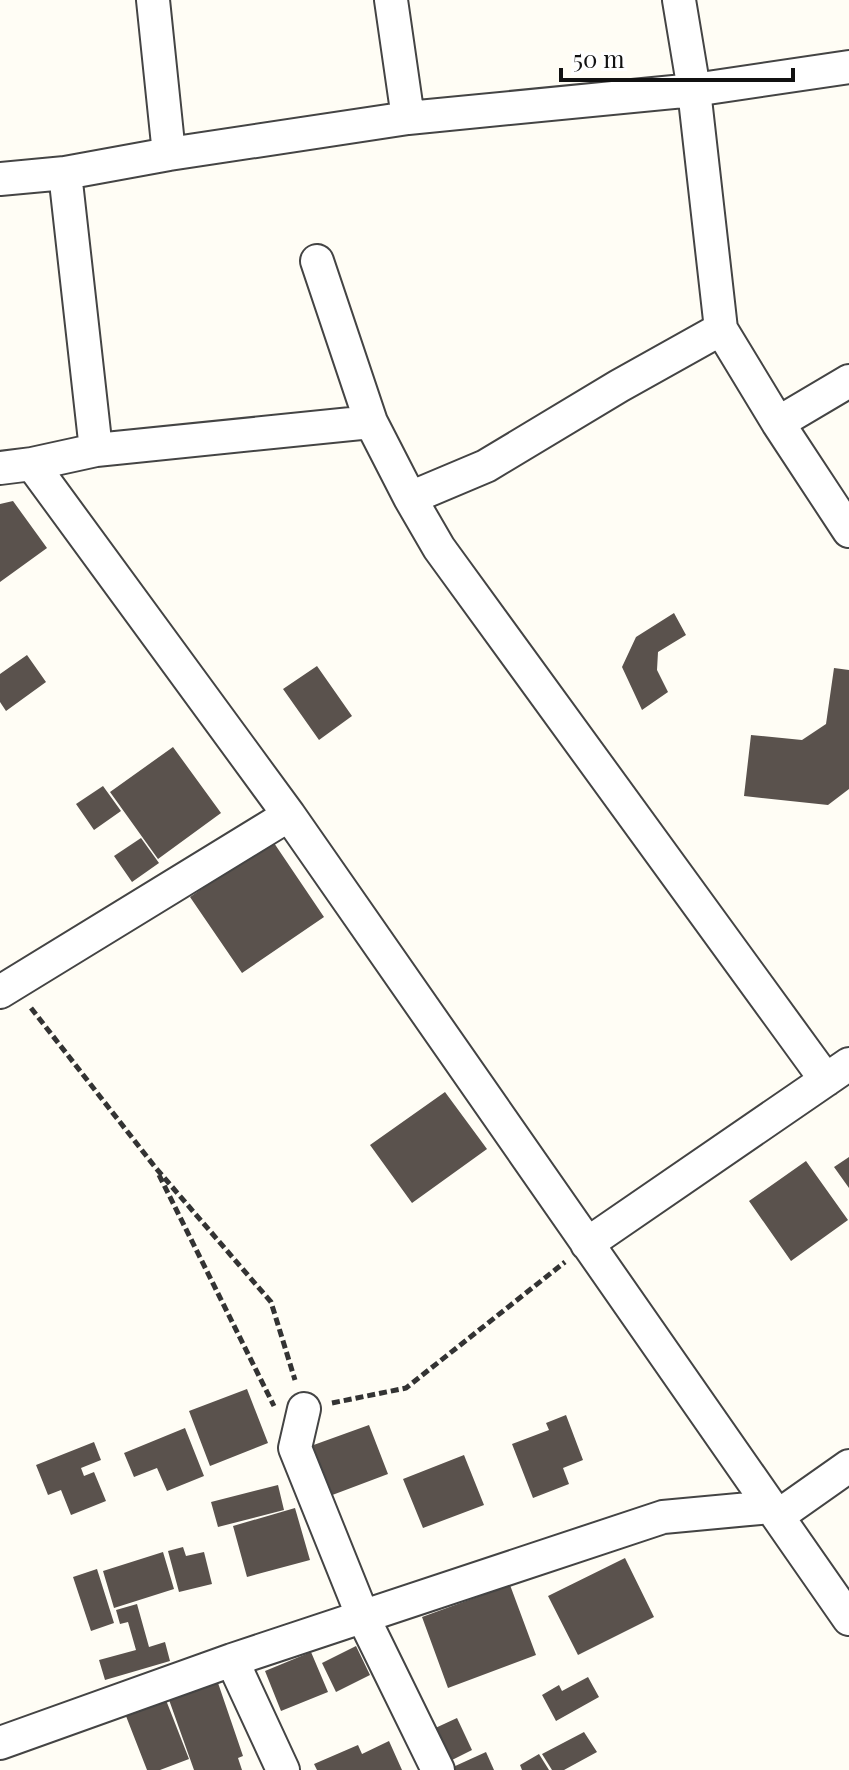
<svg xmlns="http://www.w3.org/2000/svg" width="849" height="1770" viewBox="0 0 849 1770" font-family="'Playfair Display',serif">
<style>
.building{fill:#5a524d}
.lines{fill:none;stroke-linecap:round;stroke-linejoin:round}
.minor-casing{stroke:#444;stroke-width:36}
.path{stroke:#333;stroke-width:5;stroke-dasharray:8 4;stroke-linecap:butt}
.minor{stroke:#fff;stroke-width:32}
</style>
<rect width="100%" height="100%" fill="#fffdf5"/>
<path class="building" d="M 13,501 L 47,548 L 0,582 L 0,504 Z
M 674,613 L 686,635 L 658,652 L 657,670 L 668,692 L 642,710 L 622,667 L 636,637 Z
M 27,655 L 46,682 L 6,711 L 0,702 L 0,674 Z
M 317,666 L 352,716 L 319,740 L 283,689 Z
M 834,668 L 849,670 L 849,789 L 828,805 L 744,796 L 751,735 L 802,740 L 826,724 Z
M 173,747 L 221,813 L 158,859 L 110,792 Z
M 103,786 L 121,811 L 94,830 L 76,804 Z
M 141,838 L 159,863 L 132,882 L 114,856 Z
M 272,840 L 324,917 L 242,973 L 190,897 Z
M 445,1092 L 487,1149 L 412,1203 L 370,1145 Z
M 849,1157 L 849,1188 L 834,1167 Z
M 806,1161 L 848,1220 L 791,1261 L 749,1201 Z
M 247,1389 L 268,1443 L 210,1466 L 189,1411 Z
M 566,1415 L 583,1460 L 563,1468 L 569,1484 L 533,1498 L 512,1444 L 549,1430 L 546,1423 Z
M 369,1425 L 388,1474 L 327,1497 L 308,1447 Z
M 185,1428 L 204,1476 L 167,1491 L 157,1468 L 134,1477 L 124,1453 Z
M 94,1442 L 101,1460 L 81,1468 L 84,1476 L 94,1472 L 106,1501 L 71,1515 L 61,1490 L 48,1495 L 36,1465 Z
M 464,1455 L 484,1505 L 423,1528 L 403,1479 Z
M 278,1485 L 284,1510 L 218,1527 L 211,1502 Z
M 295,1508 L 310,1560 L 247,1577 L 233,1526 Z
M 183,1547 L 186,1556 L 204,1552 L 212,1584 L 179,1592 L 168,1551 Z
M 163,1552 L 174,1589 L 114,1608 L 103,1571 Z
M 625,1558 L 654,1617 L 578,1655 L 548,1596 Z
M 97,1569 L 114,1623 L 91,1631 L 73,1577 Z
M 510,1585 L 536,1655 L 448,1688 L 422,1617 Z
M 137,1604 L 149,1647 L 165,1642 L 170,1661 L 105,1680 L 99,1660 L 136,1650 L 128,1622 L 120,1624 L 116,1610 Z
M 356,1646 L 370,1675 L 336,1692 L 322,1663 Z
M 311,1652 L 328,1692 L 281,1711 L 265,1671 Z
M 588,1677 L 599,1697 L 556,1721 L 542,1695 L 559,1685 L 562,1691 Z
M 217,1680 L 243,1756 L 238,1758 L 242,1770 L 194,1770 L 168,1697 Z
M 164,1695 L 189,1759 L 160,1770 L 147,1770 L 124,1711 Z
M 457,1718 L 472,1750 L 446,1763 L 431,1730 Z
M 584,1732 L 597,1752 L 564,1770 L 552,1770 L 542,1754 Z
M 389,1741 L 402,1770 L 317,1770 L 314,1764 L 358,1745 L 362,1754 Z
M 486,1752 L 494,1770 L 454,1770 L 453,1767 Z
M 539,1754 L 549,1770 L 522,1770 L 520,1765 Z"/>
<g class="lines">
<g class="minor-casing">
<path id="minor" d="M 153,0 L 169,154
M 391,0 L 408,118
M 679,0 L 694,90 L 721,329 L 778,423 L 849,531
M 0,179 L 65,173
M 317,261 L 371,422 L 410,498 L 439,548 L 826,1080
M 778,423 L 849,381
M 96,450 L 65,173 L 169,154 L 408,118 L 694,90 L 849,67
M 32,464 L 289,815 L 849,1619
M 0,468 L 32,464 L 96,450 L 371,422
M 410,498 L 486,466 L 619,386 L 721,329
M 0,992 L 289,815
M 587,1244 L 849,1064
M 304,1409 L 295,1448 L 363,1617 L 438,1770
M 778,1516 L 849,1466
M 232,1660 L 283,1770
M 0,1743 L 232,1660 L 663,1517 L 770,1507"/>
</g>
<path class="path" d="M 31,1008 L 155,1167 L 271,1302 L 295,1380
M 159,1175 L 274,1406
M 332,1403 L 406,1388 L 565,1262"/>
<use href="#minor" class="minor"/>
</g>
<path d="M561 68v12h232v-12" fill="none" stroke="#111111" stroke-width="4"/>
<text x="573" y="68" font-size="24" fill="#111111" stroke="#ffffff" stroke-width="6" paint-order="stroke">50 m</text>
</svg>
